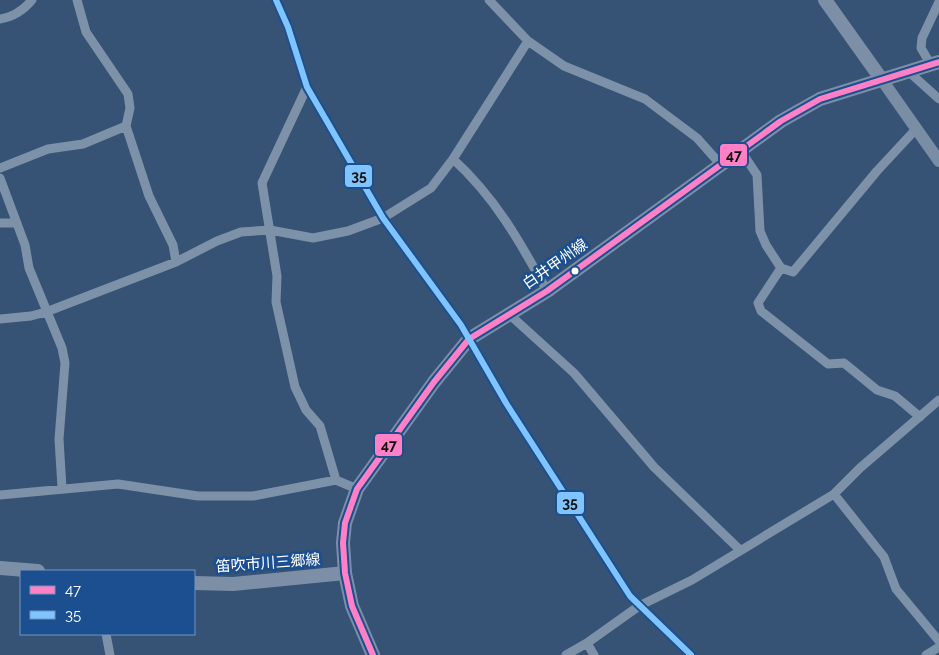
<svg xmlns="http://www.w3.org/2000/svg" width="939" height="655" viewBox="0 0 939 655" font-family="Raleway,'Noto Sans JP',sans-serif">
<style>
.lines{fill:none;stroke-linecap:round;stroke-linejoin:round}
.street{stroke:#7d92a8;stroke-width:9}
.secondary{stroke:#798da4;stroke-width:12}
.primary{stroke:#7d8ea7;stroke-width:14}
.bus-1-casing{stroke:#1b4f8f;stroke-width:10}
.bus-2-casing{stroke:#1b4f8f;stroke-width:10}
.bus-1{stroke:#ff80c5;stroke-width:6}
.bus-2{stroke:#80c4ff;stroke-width:6}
.bus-dot{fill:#fff;stroke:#1b4f8f;stroke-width:2}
.labels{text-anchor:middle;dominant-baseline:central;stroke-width:5;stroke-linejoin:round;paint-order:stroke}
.street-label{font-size:15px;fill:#fff;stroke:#1b4f8f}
.line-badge{stroke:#1b4f8f;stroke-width:2}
.pale-badge-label{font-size:14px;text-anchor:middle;font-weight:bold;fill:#111}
</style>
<rect width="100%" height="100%" fill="#365274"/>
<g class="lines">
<path class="street" d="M 77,0 L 86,32 L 128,94 L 130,108 L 126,126 L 149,196 L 173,245 L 176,262
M 276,0 L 288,27 L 307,87 L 383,218 L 461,325 L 506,403 L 630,596 L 691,655
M 489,0 L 528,41 L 564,66 L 645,99 L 697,138 L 721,165
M 0,19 C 13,17 23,11 32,0
M 931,65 L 921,48 L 922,38 L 939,2
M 909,72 L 939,99
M 307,87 L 262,183 L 277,276 L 276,302 L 295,387 L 306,410 L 320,426 L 336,480
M 741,151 L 757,175 L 760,231 L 766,245 L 781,268 L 793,272 L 877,171 L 916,129
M 453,159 C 495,197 520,242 547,291
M 0,168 L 48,149 L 83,144 L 126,126
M 0,178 L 25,245 L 29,268 L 62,348 L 65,363 L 59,439 L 62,488
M 0,223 L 17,223
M 781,268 L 758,303 L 761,311 L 828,364 L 844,363 L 877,390 L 895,396 L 920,417
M 510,315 L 574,373 L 654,467 L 740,550
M 0,319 L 31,316 L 46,312 L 176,262 L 217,241 L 241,232 L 270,230 L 313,238 L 348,231 L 383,218 L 431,188 L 453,159 L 528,41
M 834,494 L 884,557 L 896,589 L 939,641
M 0,495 L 118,484 L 198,496 L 253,496 L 336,480 L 357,489
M 106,634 L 110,655
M 587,643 L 594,655
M 566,655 L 587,643 L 639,606 L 692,580 L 834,494 L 860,468 L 939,400
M 926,655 L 939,647"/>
<path class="secondary" d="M 882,80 L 939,161"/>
<path class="primary" d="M 825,0 L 882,80
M 0,568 L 38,571
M 194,583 L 233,584 L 345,573
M 373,655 L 352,606 L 345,573 L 343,543 L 345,523 L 357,489 L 434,382 L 469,339 L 547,291 L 781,121 L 820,99 L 939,62"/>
<g class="bus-1-casing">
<path id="bus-1" d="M 373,655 L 352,606 L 345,573 L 343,543 L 345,523 L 357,489 L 434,382 L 469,339 L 547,291 L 781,121 L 820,99 L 939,62"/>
</g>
<g class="bus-2-casing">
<path id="bus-2" d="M 276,0 L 288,27 L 307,87 L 383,218 L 461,325 L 506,403 L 630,596 L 691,655"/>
</g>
<use href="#bus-1" class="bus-1"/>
<use href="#bus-2" class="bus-2"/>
</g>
<circle class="bus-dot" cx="575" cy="271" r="4.5"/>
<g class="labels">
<g class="street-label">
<text transform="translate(555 264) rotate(-35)">白井甲州線</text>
<text transform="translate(268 563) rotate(-4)">笛吹市川三郷線</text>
</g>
</g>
<g class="line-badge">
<rect x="719" y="143" width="29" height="24" rx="5" fill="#ff80c5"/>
<rect x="344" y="164" width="29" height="24" rx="5" fill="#80c4ff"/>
<rect x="374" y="433" width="29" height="24" rx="5" fill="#ff80c5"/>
<rect x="556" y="491" width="29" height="24" rx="5" fill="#80c4ff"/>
</g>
<g class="pale-badge-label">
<text x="734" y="160">47</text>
<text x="359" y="181">35</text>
<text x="389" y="450">47</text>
<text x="570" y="508">35</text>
</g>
<rect x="20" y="570" width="175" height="65" fill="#1b4f8f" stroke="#7695bc"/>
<rect x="30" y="586" width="25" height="8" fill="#ff80c5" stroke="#7695bc"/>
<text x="65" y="595" font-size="15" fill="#ffffff">47</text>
<rect x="30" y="611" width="25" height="8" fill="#80c4ff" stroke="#7695bc"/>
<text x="65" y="620" font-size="15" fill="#ffffff">35</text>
</svg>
